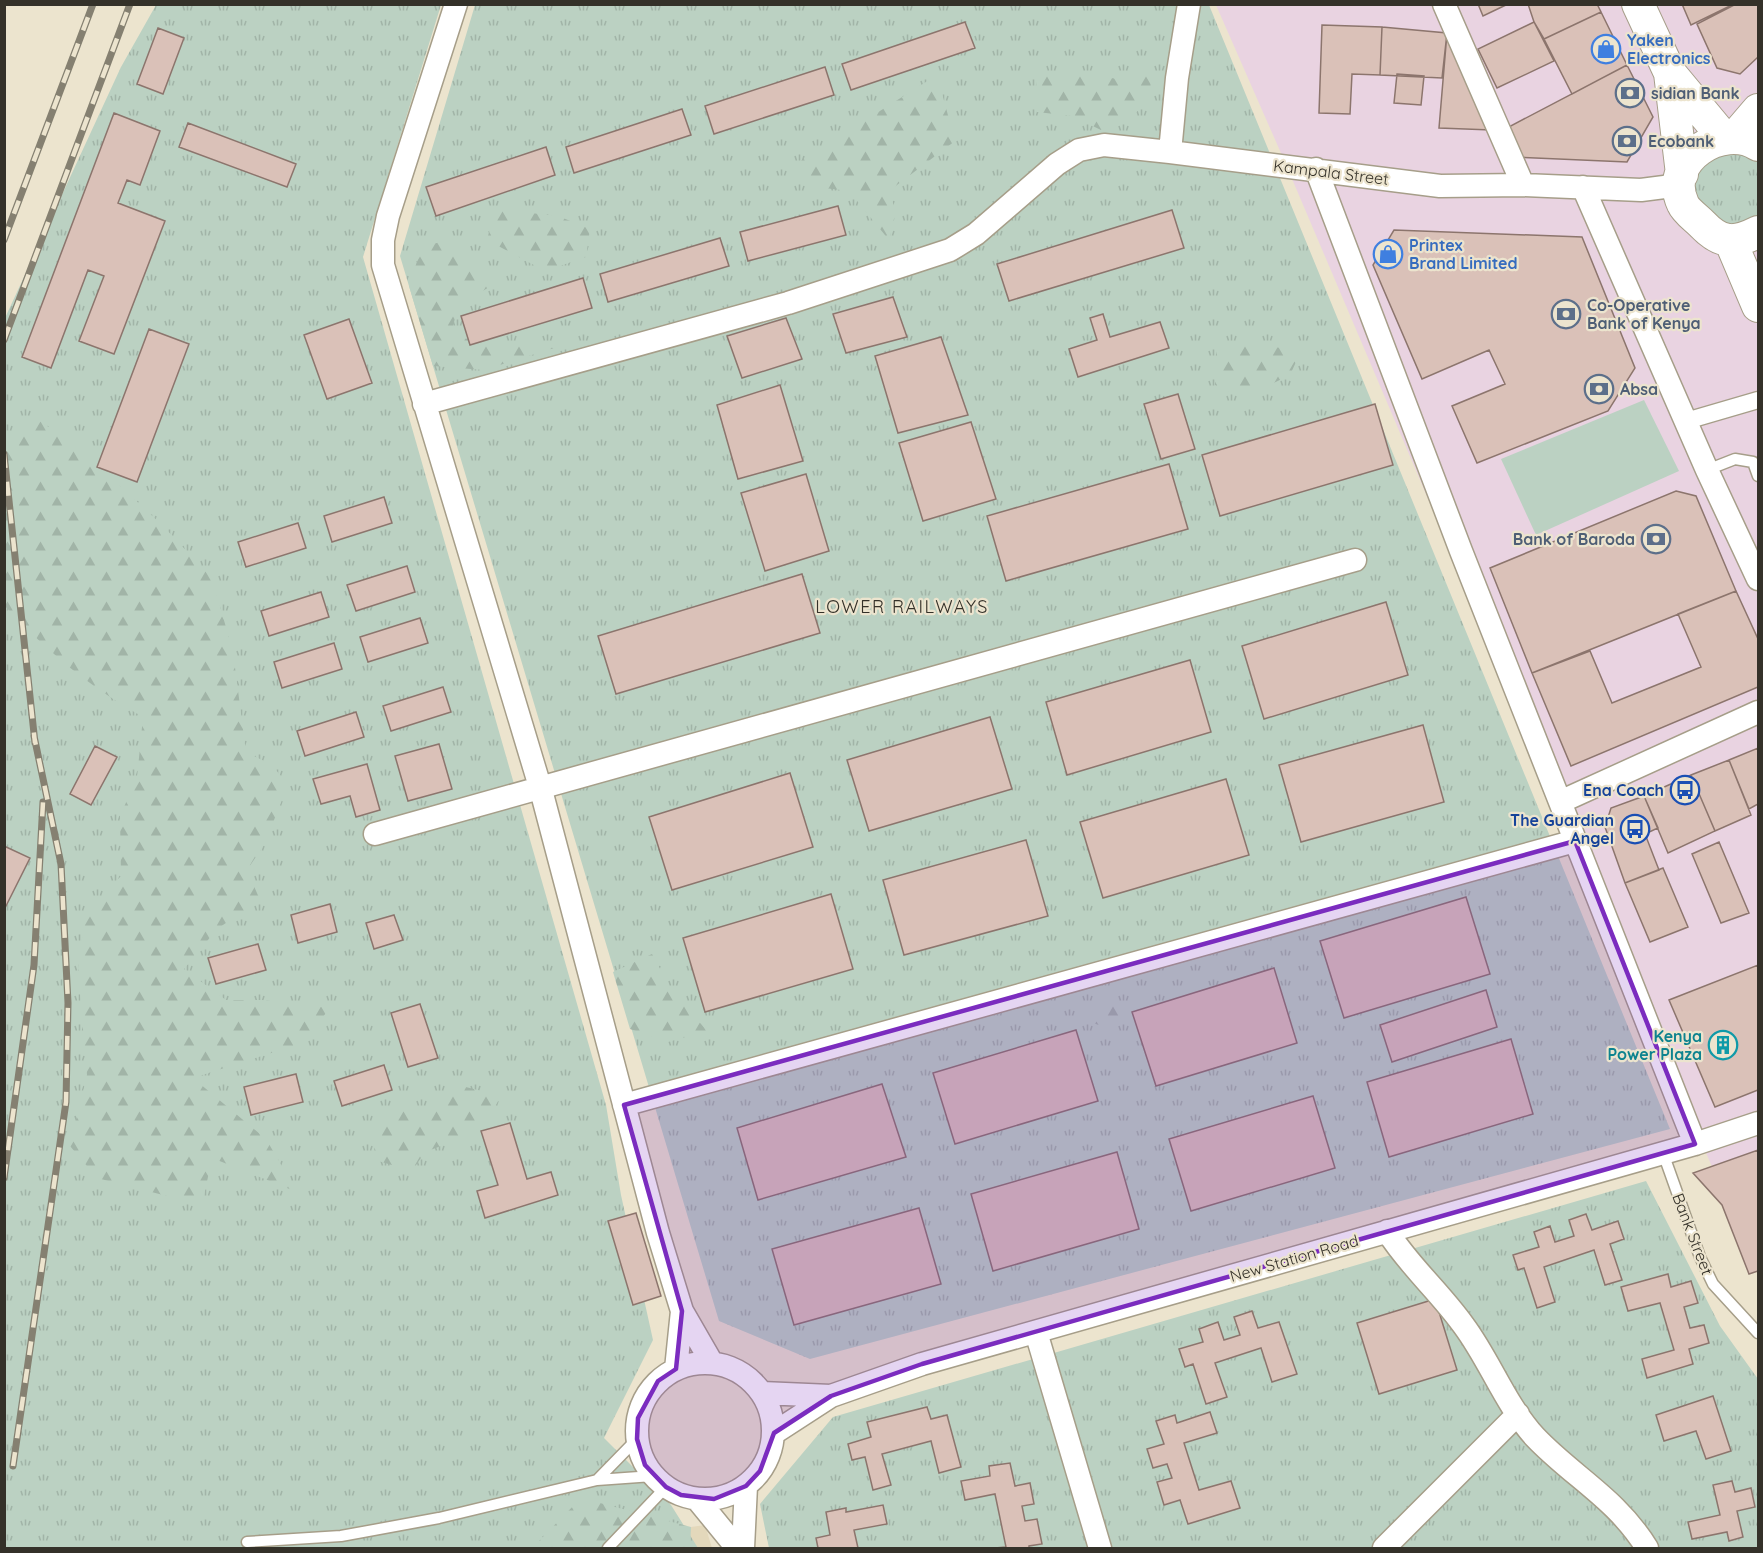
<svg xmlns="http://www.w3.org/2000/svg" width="1763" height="1553" viewBox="0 0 1763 1553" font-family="Quicksand,sans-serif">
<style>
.commercial{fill:#e9d3e1}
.built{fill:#e3d8bb}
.grass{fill:url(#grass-tufts)}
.forest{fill:url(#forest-firs)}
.park{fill:#bbd1c2}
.building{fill:#dac1b8;stroke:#8c756d;stroke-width:1.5}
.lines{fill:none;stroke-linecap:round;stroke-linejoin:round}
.service-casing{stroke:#a69e89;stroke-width:13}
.pedestrian-casing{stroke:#a69e89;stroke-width:19}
.minor-casing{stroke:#a69e89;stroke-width:25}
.secondary-casing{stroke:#a69e89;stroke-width:34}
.service{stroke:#fff;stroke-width:10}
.pedestrian{stroke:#fff;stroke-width:16}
.minor{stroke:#fff;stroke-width:22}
.secondary{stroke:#fff;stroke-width:32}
.rail-casing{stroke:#858071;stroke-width:7}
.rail{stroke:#ece4ce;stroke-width:4.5;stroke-dasharray:14;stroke-linecap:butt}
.marked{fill:#7b2cbf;fill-opacity:0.2;stroke:#7b2cbf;stroke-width:4.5;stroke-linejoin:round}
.labels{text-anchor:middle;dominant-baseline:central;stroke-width:4.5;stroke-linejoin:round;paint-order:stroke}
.shop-label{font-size:16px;font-weight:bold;fill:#366cbe;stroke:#ece4ce;text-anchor:start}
.service-label{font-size:16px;font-weight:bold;fill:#4e5e75;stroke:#ece4ce;text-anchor:start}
.street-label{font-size:16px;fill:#343129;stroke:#ece4ce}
.transit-label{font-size:16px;font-weight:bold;fill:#164399;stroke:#ece4ce;text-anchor:end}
.culture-label{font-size:16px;font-weight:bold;fill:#0d838f;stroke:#ece4ce;text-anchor:end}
.neighbourhood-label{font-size:18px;letter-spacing:1.5px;fill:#343129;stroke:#ece4ce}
</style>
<defs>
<pattern id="grass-tufts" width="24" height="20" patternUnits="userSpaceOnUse" patternTransform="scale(1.5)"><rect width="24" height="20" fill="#bbd1c2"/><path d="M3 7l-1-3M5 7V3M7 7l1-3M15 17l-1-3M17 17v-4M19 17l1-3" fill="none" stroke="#a1b4a7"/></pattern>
<pattern id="forest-firs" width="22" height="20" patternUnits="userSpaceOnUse" patternTransform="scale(1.5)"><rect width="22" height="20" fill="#bbd1c2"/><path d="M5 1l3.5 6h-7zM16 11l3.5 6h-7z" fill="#a1b4a7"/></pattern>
</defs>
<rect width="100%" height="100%" fill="#ece4ce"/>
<path class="commercial" d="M 1216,5 L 1758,5 L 1758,1275 L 1284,160 Z"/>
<path class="built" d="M 705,1525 L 712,1548 L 673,1548 L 691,1527 Z"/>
<path class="grass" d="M 156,5 L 441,5 L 363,257 L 606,1105 L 621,1195 L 653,1340 L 604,1438 L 671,1505 L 698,1548 L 5,1548 L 5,318 L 121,67 Z
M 475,5 L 1209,5 L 1670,1129 L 810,1359 L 719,1321 L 400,256 Z
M 1716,147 L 1758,156 L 1758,223 L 1742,231 L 1699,220 L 1687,175 Z
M 1646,1181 L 1720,1326 L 1758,1379 L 1758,1548 L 769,1548 L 760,1504 L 833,1417 Z"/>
<path class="forest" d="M 1153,70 L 1148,101 L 1125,123 L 1101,130 L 1072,116 L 1037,112 L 1036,75 L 1084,73 L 1117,79 Z
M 937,75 L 955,141 L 889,191 L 896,212 L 889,240 L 849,191 L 808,186 L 788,169 Z
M 495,209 L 558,216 L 590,229 L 586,257 L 545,271 L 487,240 Z
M 456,239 L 489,287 L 458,307 L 450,337 L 554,348 L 484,370 L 433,366 L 409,286 L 422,246 Z
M 1243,342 L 1301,351 L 1290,375 L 1243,398 L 1215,385 L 1217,348 Z
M 31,415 L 81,449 L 163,526 L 212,578 L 233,652 L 246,752 L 272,765 L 288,785 L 264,845 L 247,870 L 260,900 L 217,929 L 184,969 L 226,1000 L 262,1000 L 330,1008 L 302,1043 L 193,1078 L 266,1139 L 297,1192 L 212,1158 L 202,1205 L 97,1178 L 70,1146 L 87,1075 L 78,971 L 85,914 L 121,876 L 120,816 L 137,778 L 143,717 C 87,685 49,653 5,606 L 5,447 Z
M 652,954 L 671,989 L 707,1031 L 668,1042 L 630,1029 L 613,972 Z
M 1111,996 L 1132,1012 L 1107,1028 L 1082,1019 Z
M 458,1085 L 501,1096 L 481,1131 L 425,1152 L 412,1171 L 375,1160 L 373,1130 L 403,1104 L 428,1109 Z
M 581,1498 L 691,1527 L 690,1548 L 532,1548 Z"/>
<path class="park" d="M 1644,400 L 1679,471 L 1536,535 L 1501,459 Z"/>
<path class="building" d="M 1478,4 L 1508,4 L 1483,16 Z
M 1528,4 L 1597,4 L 1601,12 L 1544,39 L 1534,22 Z
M 1682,4 L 1734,4 L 1691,25 Z
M 1736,4 L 1758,4 L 1758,57 L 1740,74 L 1717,68 L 1697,24 Z
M 1601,12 L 1627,65 L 1572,94 L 1544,39 Z
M 965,22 L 975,48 L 851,90 L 842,64 Z
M 1534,22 L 1554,61 L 1497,88 L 1478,49 Z
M 1322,25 L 1382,27 L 1380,75 L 1352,74 L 1350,114 L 1319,113 Z
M 1382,27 L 1447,33 L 1442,78 L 1380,75 Z
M 158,28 L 184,38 L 163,94 L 137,84 Z
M 1447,33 L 1491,130 L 1439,128 Z
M 1627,65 L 1653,117 L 1627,162 L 1513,157 L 1503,130 Z
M 825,67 L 834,95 L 714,134 L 705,106 Z
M 1397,74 L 1424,76 L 1421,105 L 1394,103 Z
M 682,109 L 691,135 L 574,173 L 566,147 Z
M 114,113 L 160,131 L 140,185 L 127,180 L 118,203 L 165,221 L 114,354 L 79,341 L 104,276 L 88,270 L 51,368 L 22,357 Z
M 188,123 L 296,164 L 287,187 L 179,147 Z
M 546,147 L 555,175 L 436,216 L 426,187 Z
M 838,206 L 846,235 L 748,261 L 740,232 Z
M 1172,210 L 1184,248 L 1009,301 L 997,264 Z
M 1394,230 L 1582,237 L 1635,368 L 1608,411 L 1477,463 L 1452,406 L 1505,384 L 1489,350 L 1422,379 L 1373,265 Z
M 720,238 L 729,266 L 608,302 L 600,274 Z
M 583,278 L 592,308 L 470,345 L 461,316 Z
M 893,297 L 907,337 L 846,353 L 833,314 Z
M 1103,314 L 1110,337 L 1160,322 L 1169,348 L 1078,377 L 1069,349 L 1097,340 L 1090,318 Z
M 786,318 L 802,359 L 742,378 L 727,336 Z
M 349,319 L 372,383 L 327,399 L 304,335 Z
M 149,329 L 189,344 L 137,482 L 97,467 Z
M 941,337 L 968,415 L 898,433 L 875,356 Z
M 780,385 L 803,461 L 738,479 L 717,405 Z
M 1178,394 L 1195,449 L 1161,459 L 1144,404 Z
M 1375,404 L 1393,465 L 1220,516 L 1202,455 Z
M 971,422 L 996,499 L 923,521 L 899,443 Z
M 1169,464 L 1188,529 L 1006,581 L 987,516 Z
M 806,474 L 829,551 L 765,571 L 741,493 Z
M 1676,491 L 1696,496 L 1736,591 L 1532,673 L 1490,568 Z
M 384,497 L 392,523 L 332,542 L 324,516 Z
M 298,523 L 306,548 L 246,567 L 238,542 Z
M 407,566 L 415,592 L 356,611 L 347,585 Z
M 802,574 L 820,633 L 616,694 L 598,636 Z
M 1736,591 L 1758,639 L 1758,687 L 1571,766 L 1532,673 L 1590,651 L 1612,703 L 1701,667 L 1678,614 Z
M 321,592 L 329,617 L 269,636 L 261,611 Z
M 1386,602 L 1408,675 L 1264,719 L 1242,646 Z
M 420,618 L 428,643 L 368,662 L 360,637 Z
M 334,643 L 342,669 L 282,688 L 274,662 Z
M 1190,660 L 1211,732 L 1067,775 L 1046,702 Z
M 443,687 L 451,712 L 391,731 L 383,706 Z
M 356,712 L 364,737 L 305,756 L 297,731 Z
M 990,717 L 1012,789 L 869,831 L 847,760 Z
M 1423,725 L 1444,802 L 1301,842 L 1279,765 Z
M 439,744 L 452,789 L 408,801 L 395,756 Z
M 95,746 L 117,757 L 91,805 L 70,794 Z
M 1758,748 L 1758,804 L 1749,809 L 1729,760 Z
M 1729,760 L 1751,815 L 1715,831 L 1691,775 Z
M 367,764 L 380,810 L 356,817 L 350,796 L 321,804 L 313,779 Z
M 790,773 L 813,847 L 672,890 L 649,817 Z
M 1691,775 L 1715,831 L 1668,853 L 1644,796 Z
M 1226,779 L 1249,855 L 1103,898 L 1080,822 Z
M 1644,796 L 1658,828 L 1645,834 L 1659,870 L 1625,883 L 1605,827 L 1611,808 Z
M 1026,840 L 1048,916 L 904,955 L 883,880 Z
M 1719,842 L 1749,913 L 1721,923 L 1692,854 Z
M 4,846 L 30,858 L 4,910 Z
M 1663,868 L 1688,927 L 1650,942 L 1625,883 Z
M 831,894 L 853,969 L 705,1012 L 683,938 Z
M 1466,897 L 1490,974 L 1344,1018 L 1320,941 Z
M 330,904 L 337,932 L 298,943 L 291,915 Z
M 394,915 L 403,940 L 374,949 L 366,923 Z
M 258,944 L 266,970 L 216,984 L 208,958 Z
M 1758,965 L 1758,1090 L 1715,1107 L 1669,1000 Z
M 1274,968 L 1297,1043 L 1156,1086 L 1132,1012 Z
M 1486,990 L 1497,1027 L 1392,1062 L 1380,1025 Z
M 420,1004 L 438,1058 L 408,1067 L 391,1013 Z
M 1076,1030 L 1098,1101 L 955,1144 L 933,1073 Z
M 1511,1039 L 1533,1114 L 1389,1157 L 1367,1082 Z
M 384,1065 L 392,1090 L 342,1106 L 334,1081 Z
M 296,1074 L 303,1102 L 251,1115 L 244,1087 Z
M 882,1084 L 906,1157 L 758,1200 L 737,1128 Z
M 1313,1096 L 1335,1168 L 1191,1211 L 1169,1139 Z
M 510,1123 L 527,1179 L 551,1172 L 558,1195 L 485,1218 L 477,1191 L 498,1185 L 481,1131 Z
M 1758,1150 L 1758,1271 L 1749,1274 L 1722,1205 L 1693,1173 Z
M 1117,1152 L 1139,1229 L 993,1271 L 971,1194 Z
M 919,1208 L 941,1284 L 794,1325 L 772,1249 Z
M 636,1213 L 661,1296 L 633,1305 L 608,1221 Z
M 1586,1214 L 1592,1230 L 1618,1221 L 1624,1239 L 1610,1244 L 1622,1280 L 1605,1285 L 1594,1250 L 1544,1267 L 1555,1302 L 1537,1308 L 1524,1268 L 1518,1270 L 1513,1255 L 1539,1247 L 1534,1232 L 1550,1226 L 1555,1242 L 1574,1236 L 1569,1220 Z
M 1668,1274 L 1671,1287 L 1691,1281 L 1698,1303 L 1684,1307 L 1690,1328 L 1704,1325 L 1709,1343 L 1689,1349 L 1693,1364 L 1647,1378 L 1642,1359 L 1674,1350 L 1660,1303 L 1628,1311 L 1621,1287 Z
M 1435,1299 L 1457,1370 L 1379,1394 L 1357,1323 Z
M 1252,1311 L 1258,1328 L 1279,1322 L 1297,1374 L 1272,1382 L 1261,1348 L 1215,1363 L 1227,1397 L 1206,1404 L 1193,1364 L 1185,1367 L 1179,1349 L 1203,1342 L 1199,1329 L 1218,1322 L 1224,1340 L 1240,1335 L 1234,1317 Z
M 1713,1396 L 1731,1451 L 1706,1459 L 1696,1431 L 1664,1441 L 1656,1415 Z
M 927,1407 L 931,1419 L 947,1415 L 961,1467 L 939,1473 L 931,1441 L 882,1454 L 891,1485 L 873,1490 L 865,1457 L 852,1460 L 848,1444 L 871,1437 L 867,1422 Z
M 1210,1412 L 1217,1433 L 1184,1443 L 1199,1490 L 1231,1481 L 1240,1508 L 1188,1524 L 1180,1500 L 1164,1505 L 1157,1482 L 1172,1478 L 1167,1464 L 1153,1468 L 1147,1449 L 1164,1444 L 1156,1421 L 1175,1415 L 1177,1423 Z
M 1010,1463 L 1015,1486 L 1030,1483 L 1034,1504 L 1022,1506 L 1025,1521 L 1037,1519 L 1042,1544 L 1029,1546 L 1029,1548 L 995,1548 L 1006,1547 L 995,1494 L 965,1500 L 961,1481 L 990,1476 L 989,1466 Z
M 1732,1481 L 1735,1492 L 1751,1488 L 1755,1507 L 1737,1511 L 1743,1537 L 1729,1541 L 1727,1532 L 1692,1539 L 1688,1522 L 1720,1515 L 1713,1485 Z
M 883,1505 L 887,1524 L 854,1530 L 858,1548 L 818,1548 L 816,1538 L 830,1535 L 826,1512 L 846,1508 L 846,1512 Z"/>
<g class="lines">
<g class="service-casing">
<path id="service" d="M 1707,470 L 1735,459 L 1753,462 L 1758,476
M 1663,1153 L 1700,1257 L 1713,1284 L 1758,1333
M 597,1480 L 637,1439
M 247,1542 L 341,1536 L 439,1518 L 597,1480 L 653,1476
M 608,1548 L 666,1487"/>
</g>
<g class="pedestrian-casing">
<path id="pedestrian" d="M 1686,421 L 1758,400"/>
</g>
<g class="minor-casing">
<path id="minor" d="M 456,4 L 388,216 L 383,240 L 383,265 L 541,790 L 658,1233 L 682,1311 L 712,1363
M 1189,4 L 1177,78 L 1170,152 L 1440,186 L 1523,185 L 1641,190 L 1680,185
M 1444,4 L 1523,185
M 1316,169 L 1461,551 L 1695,1144
M 1583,187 L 1707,470 L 1758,579
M 424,404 L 788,303 L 950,250 L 976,234 L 1057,164 L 1079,150 L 1104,145 L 1170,152
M 1560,802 L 1758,712
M 375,834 L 1355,560
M 624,1105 L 1575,841
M 1387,1231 C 1409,1266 1440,1292 1464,1326 C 1490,1361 1505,1404 1535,1437 C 1573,1477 1616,1498 1647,1548
M 1036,1332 L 1100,1548
M637 1431a68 68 0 1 1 136 0a68 68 0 1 1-136 0Z
M 676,1369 L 682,1311
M 762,1393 L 831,1396
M 774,1433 L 831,1396 L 922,1364 L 1695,1144 L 1758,1123
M 697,1499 L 737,1548
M 743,1548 L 746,1486
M 1384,1548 L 1518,1414"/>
</g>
<g class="secondary-casing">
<path id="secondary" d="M 1638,4 L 1670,73 L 1724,138
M 1670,73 L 1682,174
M 1734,138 L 1758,110
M 1758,145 C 1723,122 1662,160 1683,204 C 1686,211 1696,218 1702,224 C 1721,244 1734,244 1758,232
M 1730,240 L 1758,306"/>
</g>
<use href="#service" class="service"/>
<use href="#pedestrian" class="pedestrian"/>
<use href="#minor" class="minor"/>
<use href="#secondary" class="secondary"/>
<g class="rail-casing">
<path id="rail" d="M 4,240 L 93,4
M 4,340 L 130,4
M 4,454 L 35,743
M 4,1178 L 34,965 L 43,802
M 13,1466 L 66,1102 L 68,1003 L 61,864 L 34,736"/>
</g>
<use href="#rail" class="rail"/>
</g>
<path class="marked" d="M 1575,841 L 1695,1144 L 922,1364 L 831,1396 L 774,1433 L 760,1471 L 746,1486 L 714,1499 L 681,1495 L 666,1487 L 645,1465 L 637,1439 L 638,1418 L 658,1381 L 676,1369 L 682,1311 L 624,1105 Z"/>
<defs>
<g id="shop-ring" transform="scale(1.5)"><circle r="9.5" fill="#ece4ce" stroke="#3f7fe0" stroke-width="1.5"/><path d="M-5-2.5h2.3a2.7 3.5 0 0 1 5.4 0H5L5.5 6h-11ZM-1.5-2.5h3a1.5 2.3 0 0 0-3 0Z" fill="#3f7fe0"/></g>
<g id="bank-ring" transform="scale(1.5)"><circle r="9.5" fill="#ece4ce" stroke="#5c6f8a" stroke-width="1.5"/><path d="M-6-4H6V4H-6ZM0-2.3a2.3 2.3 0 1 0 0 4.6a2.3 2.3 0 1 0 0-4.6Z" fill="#5c6f8a"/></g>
<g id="bus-ring" transform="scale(1.5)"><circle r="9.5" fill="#ece4ce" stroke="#1a4fb4" stroke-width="1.5"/><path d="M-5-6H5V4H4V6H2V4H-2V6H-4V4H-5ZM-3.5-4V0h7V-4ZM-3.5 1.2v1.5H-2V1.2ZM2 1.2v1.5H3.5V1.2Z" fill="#1a4fb4"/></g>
<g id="building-ring" transform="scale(1.5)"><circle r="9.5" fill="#ece4ce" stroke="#0f9aa8" stroke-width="1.5"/><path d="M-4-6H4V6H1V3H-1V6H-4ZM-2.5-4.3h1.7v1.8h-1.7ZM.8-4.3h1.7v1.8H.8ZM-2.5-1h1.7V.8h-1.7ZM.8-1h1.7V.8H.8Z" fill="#0f9aa8"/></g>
</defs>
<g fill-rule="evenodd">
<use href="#shop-ring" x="1606" y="49"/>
<use href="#bank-ring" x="1630" y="93"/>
<use href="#bank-ring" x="1627" y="141"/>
<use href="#shop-ring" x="1388" y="254"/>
<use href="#bank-ring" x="1566" y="314"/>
<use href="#bank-ring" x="1599" y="389"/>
<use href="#bank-ring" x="1656" y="539"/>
<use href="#bus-ring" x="1685" y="790"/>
<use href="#bus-ring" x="1635" y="829"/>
<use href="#building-ring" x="1723" y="1045"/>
</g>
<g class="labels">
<g class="shop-label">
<text x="1627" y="40">Yaken<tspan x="1627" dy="18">Electronics</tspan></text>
<text x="1409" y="245">Printex<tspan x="1409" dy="18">Brand Limited</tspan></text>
</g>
<g class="service-label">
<text x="1651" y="93">sidian Bank</text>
<text x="1648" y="141">Ecobank</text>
<text x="1587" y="305">Co-Operative<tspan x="1587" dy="18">Bank of Kenya</tspan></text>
<text x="1620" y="389">Absa</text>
<text x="1635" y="539" text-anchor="end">Bank of Baroda</text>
</g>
<g class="street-label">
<text transform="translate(1331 172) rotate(7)">Kampala Street</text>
<text transform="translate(1693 1234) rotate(69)">Bank Street</text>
<text transform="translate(1294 1258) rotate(-16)">New Station Road</text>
</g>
<g class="transit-label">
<text x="1664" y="790">Ena Coach</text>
<text x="1614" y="820">The Guardian<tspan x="1614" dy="18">Angel</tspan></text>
</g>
<g class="culture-label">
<text x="1702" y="1036">Kenya<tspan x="1702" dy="18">Power Plaza</tspan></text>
</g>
<g class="neighbourhood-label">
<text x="902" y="606">LOWER RAILWAYS</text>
</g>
</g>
<rect width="1763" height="1553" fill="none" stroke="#343129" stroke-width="12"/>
</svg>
